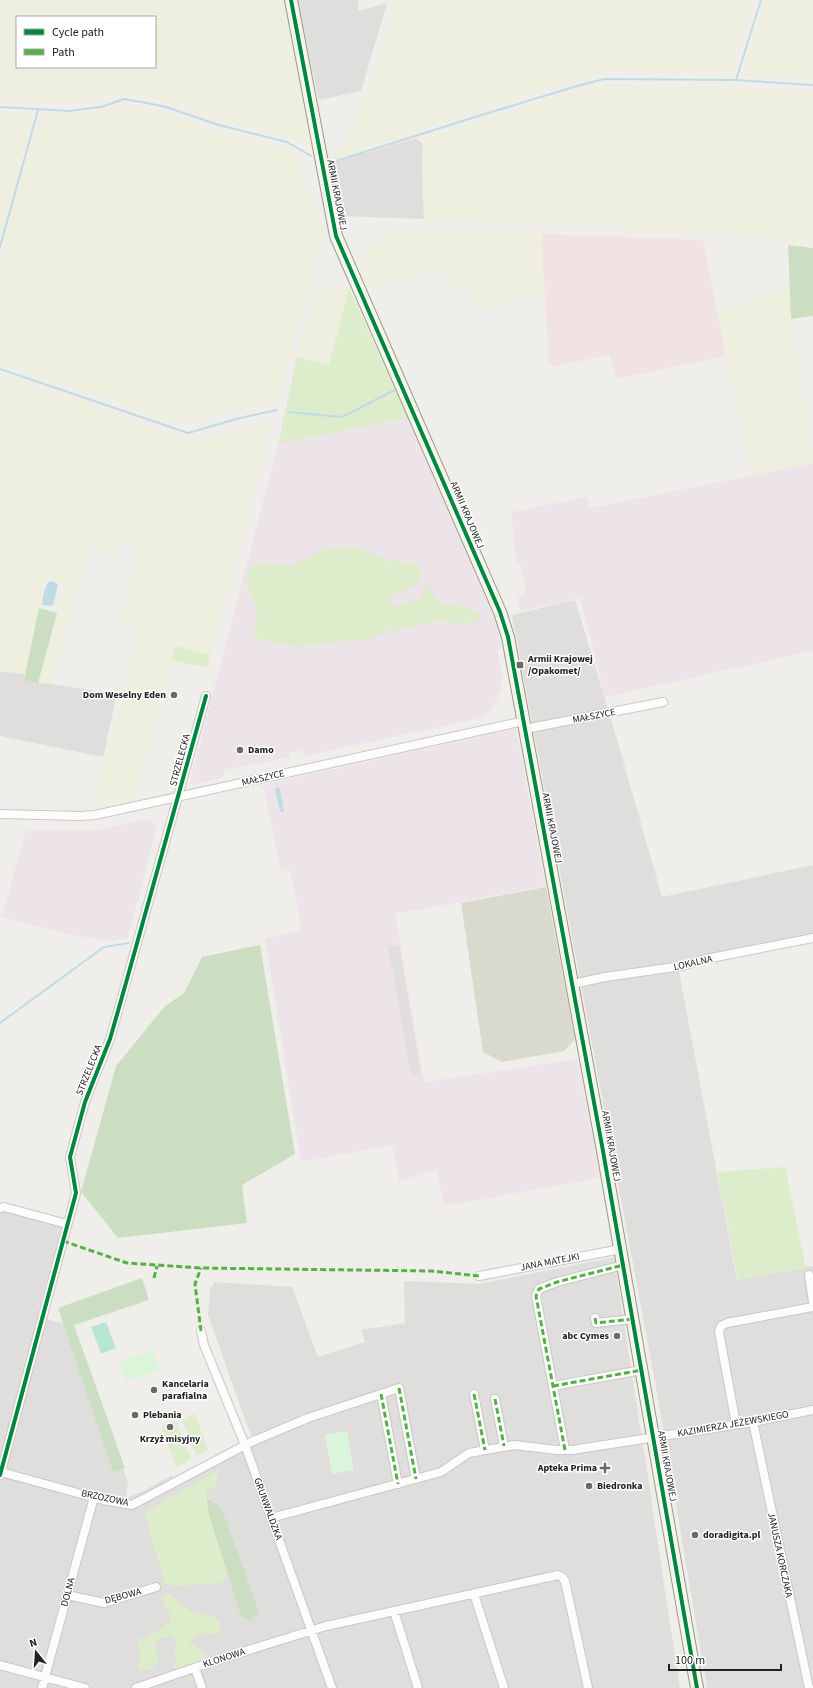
<svg xmlns="http://www.w3.org/2000/svg" width="813" height="1688" viewBox="0 0 813 1688" font-family="'Source Sans 3',sans-serif">
<style>
.residential{fill:#dfdedc}
.commercial{fill:#f1e3e1}
.industrial{fill:#ede4e9}
.construction{fill:#d9d9cd}
.farmland{fill:#efefdf;fill-rule:evenodd}
.grass{fill:#ddeccb}
.forest{fill:#cbdec1}
.park{fill:#daf5da}
.pitch{fill:#b7e6d2}
.parking{fill:#e0dfde}
.water{fill:#bfdbe3}
.lines{fill:none;stroke-linecap:round;stroke-linejoin:round}
.stream{stroke:#bfdbe3;stroke-width:2}
.street-casing{stroke:#c9c8c7;stroke-width:10}
.secondary-casing{stroke:#999a82;stroke-width:14}
.street{stroke:#fdfcfc;stroke-width:8}
.secondary{stroke:#f4f4ed;stroke-width:12}
.quiet{stroke:#55b145;stroke-width:3;stroke-dasharray:6 3;stroke-linecap:butt}
.cycleway-casing{stroke:#fff;stroke-width:6}
.cycleway{stroke:#00873e;stroke-width:4}
.poi-dot{fill:#6a6968;stroke:#fff;stroke-width:1.5}
.labels{text-anchor:middle;dominant-baseline:central;stroke-width:3;stroke-linejoin:round;paint-order:stroke}
.street-label{font-size:10px;fill:#222;stroke:#fff}
.poi-label{font-size:10px;font-weight:bold;fill:#222;stroke:#fff;text-anchor:start}
</style>
<rect width="100%" height="100%" fill="#f0eeeb"/>
<path class="residential" d="M 297,0 L 358,0 L 358,11 L 387,3 L 361,91 L 319,100 Z
M 416,138 L 423,144 L 422,153 L 424,219 L 338,216 L 328,167 L 330,164 Z
M 575,600 L 612,722 L 662,897 L 813,865 L 813,933 L 677,961 L 737,1280 L 813,1266 L 813,1688 L 707,1688 L 656,1387 L 512,615 Z
M 0,671 L 25,674 L 24,680 L 117,694 L 103,757 L 0,736 Z
M 0,1207 L 62,1226 L 37,1317 L 71,1325 L 128,1483 L 126,1498 L 256,1445 L 248,1428 L 208,1315 L 210,1289 L 215,1282 L 292,1287 L 318,1357 L 365,1342 L 361,1330 L 405,1323 L 404,1281 L 479,1284 L 614,1257 L 680,1688 L 0,1688 Z"/>
<path class="commercial" d="M 541,234 L 703,240 L 726,356 L 616,379 L 610,354 L 554,367 L 549,363 Z"/>
<path class="industrial" d="M 408,418 L 497,623 L 502,648 L 497,650 L 503,678 L 500,682 L 503,689 L 486,717 L 304,756 L 303,750 L 289,753 L 290,757 L 225,770 L 223,778 L 189,785 L 278,444 Z
M 813,463 L 813,651 L 605,697 L 580,598 L 520,611 L 518,597 L 526,593 L 520,563 L 517,563 L 515,554 L 511,512 L 586,497 L 590,508 Z
M 516,728 L 546,886 L 395,914 L 424,1082 L 578,1059 L 600,1178 L 444,1206 L 437,1170 L 399,1181 L 392,1145 L 301,1162 L 265,938 L 302,931 L 290,870 L 281,872 L 263,785 Z
M 149,819 L 157,827 L 128,938 L 107,941 L 62,933 L 2,917 L 26,829 L 91,831 Z"/>
<path class="construction" d="M 546,887 L 575,1039 L 564,1051 L 502,1062 L 483,1052 L 461,903 Z"/>
<path class="farmland" d="M 0,0 L 287,0 L 315,153 L 303,143 L 290,138 L 223,121 L 167,103 L 139,97 L 120,95 L 93,98 L 75,102 L 21,102 L 0,99 ZM 17,17 L 155,17 L 155,67 L 17,67 Z
M 397,0 L 755,0 L 732,73 L 611,71 L 505,102 L 330,161 L 350,134 L 358,117 L 369,90 Z
M 765,0 L 813,0 L 813,78 L 741,76 Z
M 607,84 L 695,86 L 813,92 L 813,244 L 779,242 L 779,238 L 566,224 L 524,222 L 522,224 L 424,219 L 422,153 L 423,144 L 430,137 L 551,98 Z
M 123,104 L 160,110 L 208,130 L 239,136 L 289,149 L 298,160 L 303,183 L 313,206 L 325,227 L 278,402 L 175,423 L 152,417 L 131,408 L 125,403 L 0,364 L 0,261 L 40,114 L 69,114 L 116,107 Z
M 0,112 L 34,113 L 0,240 Z
M 382,230 L 541,234 L 544,291 L 474,311 L 466,288 L 450,292 L 443,268 L 368,288 L 361,274 L 365,248 L 380,241 Z
M 316,285 L 349,288 L 329,366 L 297,357 Z
M 790,286 L 791,319 L 813,454 L 813,463 L 753,475 L 726,356 L 718,312 Z
M 0,376 L 91,404 L 122,418 L 190,442 L 231,433 L 273,419 L 210,655 L 176,647 L 134,800 L 92,807 L 141,624 L 120,621 L 139,546 L 121,540 L 117,554 L 90,547 L 52,684 L 38,683 L 65,583 L 46,577 L 25,674 L 0,671 Z"/>
<path class="grass" d="M 349,288 L 408,418 L 278,444 L 297,357 L 329,365 Z
M 338,547 L 355,547 L 391,561 L 417,564 L 422,576 L 414,587 L 393,594 L 389,601 L 392,607 L 421,598 L 425,585 L 431,583 L 432,585 L 429,589 L 440,604 L 468,607 L 479,613 L 481,621 L 468,624 L 437,621 L 383,633 L 366,641 L 355,640 L 334,642 L 298,647 L 259,640 L 253,636 C 255,628 259,619 257,611 C 252,593 242,585 252,566 L 266,562 L 294,565 L 323,550 Z
M 176,646 L 210,655 L 207,668 L 172,660 Z
M 785,1167 L 806,1268 L 738,1280 L 717,1172 Z
M 195,1414 L 208,1450 L 196,1456 L 182,1419 Z
M 176,1421 L 191,1459 L 176,1467 L 162,1429 L 163,1425 Z
M 219,1470 L 216,1486 L 206,1491 L 205,1495 L 219,1505 L 209,1515 L 228,1573 L 223,1583 L 173,1586 L 165,1583 L 144,1513 L 153,1507 Z
M 168,1593 L 189,1610 L 217,1618 L 221,1625 L 221,1630 C 214,1636 208,1636 200,1632 L 197,1637 L 189,1642 L 207,1655 C 199,1663 183,1670 171,1667 L 178,1657 L 174,1652 L 176,1645 L 173,1636 L 161,1638 L 154,1644 L 159,1658 L 152,1669 L 139,1671 L 138,1665 L 141,1655 L 139,1649 L 138,1640 L 156,1632 L 171,1621 L 169,1612 L 163,1602 L 165,1595 Z"/>
<path class="forest" d="M 788,245 L 813,248 L 813,316 L 791,319 Z
M 39,608 L 57,613 L 38,683 L 24,680 Z
M 260,945 L 295,1154 L 242,1185 L 247,1223 L 118,1238 L 81,1192 L 116,1066 L 165,1006 L 184,993 L 202,957 Z
M 142,1278 L 149,1300 L 74,1325 L 125,1468 L 113,1472 L 58,1308 Z
M 207,1498 L 219,1505 L 226,1520 L 259,1612 L 250,1621 L 241,1616 L 209,1515 Z"/>
<path class="park" d="M 153,1350 L 160,1370 L 126,1382 L 119,1362 Z
M 347,1431 L 354,1470 L 332,1474 L 325,1435 Z"/>
<path class="pitch" d="M 106,1322 L 116,1348 L 101,1354 L 91,1327 Z"/>
<path class="parking" d="M 399,945 L 421,1073 L 411,1075 L 388,946 Z
M 443,1298 L 445,1306 L 450,1305 L 451,1308 L 462,1306 L 464,1314 L 469,1313 L 468,1311 L 485,1308 L 486,1313 L 502,1310 L 505,1324 L 494,1326 L 493,1323 L 455,1331 L 456,1333 L 438,1337 L 431,1301 Z
M 440,1346 L 443,1363 L 427,1367 L 423,1349 Z
M 278,1446 L 296,1498 L 280,1502 L 262,1452 Z
M 637,1446 L 638,1452 L 644,1451 L 652,1501 L 617,1507 L 610,1463 L 574,1468 L 572,1457 L 603,1452 L 604,1456 L 606,1457 L 618,1455 L 620,1454 L 620,1449 Z
M 216,1465 L 219,1470 L 153,1507 L 151,1502 Z
M 172,1475 L 173,1478 L 149,1491 L 148,1488 Z"/>
<path class="water" d="M 53,581 L 58,585 L 53,605 L 51,606 L 43,605 C 41,598 45,589 48,582 Z
M 276,787 L 280,788 L 284,812 L 280,812 L 275,789 Z"/>
<g class="lines">
<path class="stream" d="M 736,80 L 761,0
M 0,107 L 69,111 L 101,107 L 124,99 L 147,103 L 166,107 L 219,125 L 287,142 L 311,156
M 330,163 L 475,117 L 577,86 L 604,79 L 736,80 L 813,85
M 0,247 L 38,110
M 0,369 L 188,433 L 240,418 L 277,410
M 288,412 L 342,417 L 395,390
M 0,1023 L 104,947 L 129,943"/>
<g class="street-casing">
<path id="street" d="M 525,729 L 663,702
M 0,814 L 81,816 L 95,815 L 524,721
M 573,984 L 605,977 L 682,966 L 706,959 L 813,938
M 0,1208 L 4,1207 L 67,1224
M 809,1275 L 813,1302
M 479,1276 L 621,1249
M 595,1318 L 596,1323 L 633,1319
M 201,1331 L 204,1345 L 245,1445 L 332,1688
M 553,1386 L 642,1370
M 381,1394 L 398,1484
M 474,1394 L 485,1450
M 495,1399 L 504,1446
M 753,1422 L 809,1688
M 736,1424 L 719,1332 L 721,1326 L 727,1323 L 813,1307
M 565,1450 L 536,1296 L 539,1289 L 557,1282 L 623,1265
M 1,1472 L 103,1500 L 132,1505 L 251,1442 L 308,1418 L 399,1388 L 416,1479
M 0,1475 L 76,1193 L 70,1157 L 85,1102 L 110,1039 L 122,997 L 206,696
M 271,1518 L 441,1472 L 469,1453 L 514,1445 L 557,1450 L 572,1450 L 753,1422 L 813,1410
M 474,1594 L 504,1688
M 67,1595 L 104,1603 L 156,1587
M 394,1611 L 418,1688
M 0,1665 L 85,1688
M 195,1668 L 202,1688
M 42,1688 L 94,1497
M 136,1688 L 220,1659 L 326,1626 L 558,1575 L 562,1577 L 565,1581 L 588,1688"/>
</g>
<g class="secondary-casing">
<path id="secondary" d="M 291,0 L 336,236 L 500,612 L 508,637 L 603,1151 L 697,1688"/>
</g>
<use href="#street" class="street"/>
<use href="#secondary" class="secondary"/>
<path class="quiet" d="M 63,1241 L 127,1263 L 201,1268 L 432,1271 L 479,1276
M 154,1278 L 157,1266
M 595,1318 L 596,1323 L 633,1319
M 201,1331 L 195,1284 L 201,1268
M 553,1386 L 642,1370
M 399,1388 L 416,1479
M 381,1394 L 398,1484
M 474,1394 L 485,1450
M 495,1399 L 504,1446
M 565,1450 L 536,1296 L 539,1289 L 557,1282 L 623,1265"/>
<g class="cycleway-casing">
<path id="cycleway" d="M 291,0 L 336,236 L 500,612 L 508,637 L 603,1151 L 697,1688
M 0,1475 L 76,1193 L 70,1157 L 85,1102 L 110,1039 L 122,997 L 206,696"/>
</g>
<use href="#cycleway" class="cycleway"/>
</g>
<g class="poi-dot">
<rect x="516" y="661" width="8" height="8" rx="2"/>
<circle cx="174" cy="695" r="4"/>
<circle cx="240" cy="750" r="4"/>
<circle cx="617" cy="1336" r="4"/>
<circle cx="154" cy="1390" r="4"/>
<circle cx="135" cy="1415" r="4"/>
<circle cx="170" cy="1427" r="4"/>
<path d="M603 1462h4v4h4v4h-4v4h-4v-4h-4v-4h4z"/>
<circle cx="589" cy="1486" r="4"/>
<circle cx="695" cy="1535" r="4"/>
</g>
<g class="labels">
<g class="street-label">
<text transform="translate(337 195) rotate(79)">ARMII KRAJOWEJ</text>
<text transform="translate(467 515) rotate(67)">ARMII KRAJOWEJ</text>
<text transform="translate(594 716) rotate(-11)">MAŁSZYCE</text>
<text transform="translate(180 760) rotate(-75)">STRZELECKA</text>
<text transform="translate(263 778) rotate(-13)">MAŁSZYCE</text>
<text transform="translate(552 828) rotate(79)">ARMII KRAJOWEJ</text>
<text transform="translate(693 963) rotate(-13)">LOKALNA</text>
<text transform="translate(89 1070) rotate(-68)">STRZELECKA</text>
<text transform="translate(611 1146) rotate(80)">ARMII KRAJOWEJ</text>
<text transform="translate(550 1262) rotate(-11)">JANA MATEJKI</text>
<text transform="translate(733 1424) rotate(-10)">KAZIMIERZA JEŻEWSKIEGO</text>
<text transform="translate(667 1466) rotate(80)">ARMII KRAJOWEJ</text>
<text transform="translate(105 1498) rotate(12)">BRZOZOWA</text>
<text transform="translate(268 1509) rotate(70)">GRUNWALDZKA</text>
<text transform="translate(780 1555) rotate(78)">JANUSZA KORCZAKA</text>
<text transform="translate(68 1592) rotate(-75)">DOLNA</text>
<text transform="translate(123 1596) rotate(-15)">DĘBOWA</text>
<text transform="translate(224 1658) rotate(-18)">KLONOWA</text>
</g>
<g class="poi-label">
<text x="528" y="659">Armii Krajowej<tspan x="528" dy="12">/Opakomet/</tspan></text>
<text x="166" y="695" text-anchor="end">Dom Weselny Eden</text>
<text x="248" y="750">Damo</text>
<text x="609" y="1336" text-anchor="end">abc Cymes</text>
<text x="162" y="1384">Kancelaria<tspan x="162" dy="12">parafialna</tspan></text>
<text x="143" y="1415">Plebania</text>
<text x="170" y="1439" text-anchor="middle">Krzyż misyjny</text>
<text x="597" y="1468" text-anchor="end">Apteka Prima</text>
<text x="597" y="1486">Biedronka</text>
<text x="703" y="1535">doradigita.pl</text>
</g>
</g>
<rect x="16" y="16" width="140" height="52" fill="#ffffff" stroke="#a7a7a7"/>
<rect x="24" y="29" width="20" height="6" fill="#00873e" stroke="#a7a7a7"/>
<text x="52" y="36" font-size="12" fill="#222222">Cycle path</text>
<rect x="24" y="49" width="20" height="6" fill="#55b145" stroke="#a7a7a7"/>
<text x="52" y="56" font-size="12" fill="#222222">Path</text>
<g transform="translate(36 1652) rotate(343)" stroke="#ffffff" stroke-width="3" paint-order="stroke">
<path d="M0-3L7 15L0 10L-7 15Z" fill="#222222"/>
<text y="-6" font-size="11" font-weight="bold" text-anchor="middle" fill="#222222">N</text>
</g>
<path d="M669 1664v6h112v-6" fill="none" stroke="#222222" stroke-width="2"/>
<text x="675" y="1664" font-size="12" fill="#222222" stroke="#ffffff" stroke-width="3" paint-order="stroke">100 m</text>
</svg>
